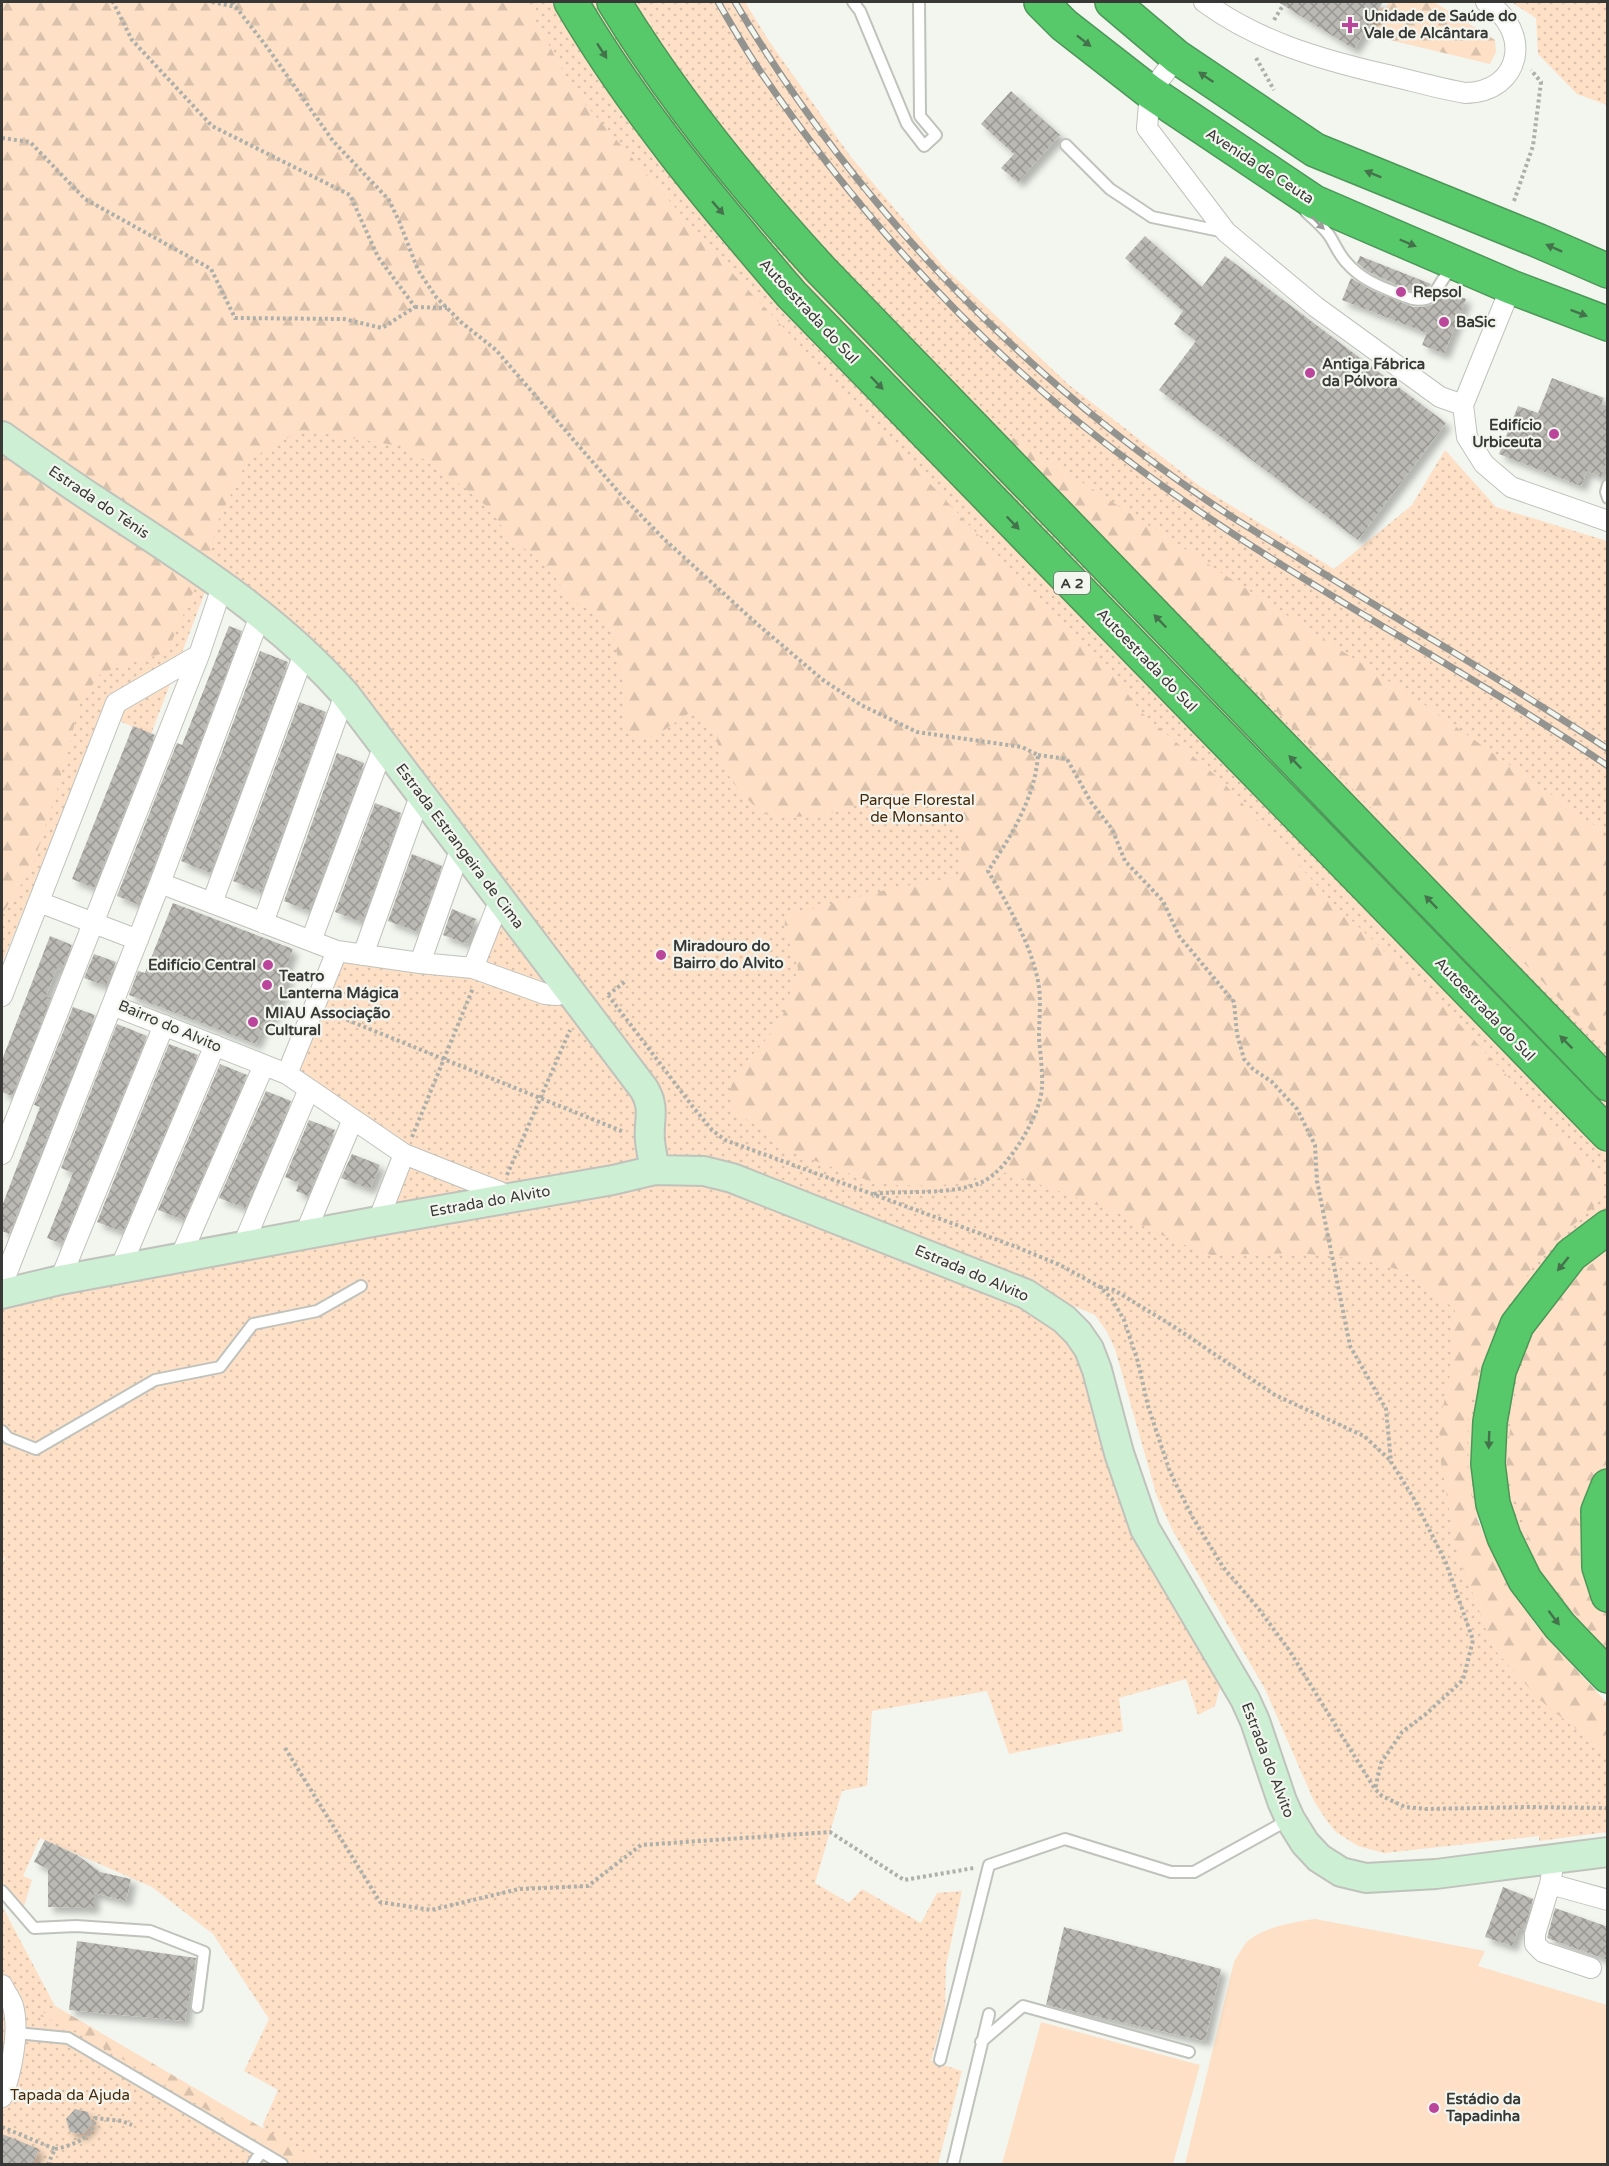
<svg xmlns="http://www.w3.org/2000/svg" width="1609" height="2166" viewBox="0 0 1609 2166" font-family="'Varela Round',sans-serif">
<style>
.green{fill:url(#green-dots)}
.forest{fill:url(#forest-firs)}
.pitch{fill:#fde0c6}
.building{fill:url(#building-cross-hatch);filter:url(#shadow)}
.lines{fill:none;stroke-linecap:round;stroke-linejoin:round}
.lane-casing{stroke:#c0c2bc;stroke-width:14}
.street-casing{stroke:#c0c2bc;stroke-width:22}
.secondary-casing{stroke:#c0c2bc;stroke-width:32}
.highway-casing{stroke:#4c9758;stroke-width:36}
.path{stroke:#adafaa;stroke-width:4;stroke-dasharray:3 3;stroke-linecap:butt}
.lane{stroke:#fff;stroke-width:10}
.street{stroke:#fff;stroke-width:20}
.secondary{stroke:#cdefd3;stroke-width:28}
.highway{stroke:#57c96b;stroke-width:33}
.rail-casing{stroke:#939490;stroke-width:7}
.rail{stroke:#f3f5ef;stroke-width:4.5;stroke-dasharray:14;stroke-linecap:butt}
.oneway{fill:#44734b}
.oneway2{fill:#9c9c9a}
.poi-dot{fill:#bc459c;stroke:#f3f5ef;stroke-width:2}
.labels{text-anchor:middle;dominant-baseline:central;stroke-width:4.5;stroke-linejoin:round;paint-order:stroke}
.shield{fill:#f3f5ef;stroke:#70716e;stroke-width:1.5}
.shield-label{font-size:14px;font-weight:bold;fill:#383936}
.poi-label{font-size:15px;font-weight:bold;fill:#383936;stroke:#f3f5ef;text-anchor:start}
.street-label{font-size:15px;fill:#383936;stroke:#f3f5ef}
.park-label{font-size:15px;fill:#462808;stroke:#f3f5ef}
</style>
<defs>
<pattern id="green-dots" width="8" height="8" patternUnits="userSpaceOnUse" patternTransform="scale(1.5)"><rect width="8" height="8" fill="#fde0c6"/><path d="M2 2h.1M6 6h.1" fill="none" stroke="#dac1ab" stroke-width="1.8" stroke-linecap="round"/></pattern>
<pattern id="forest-firs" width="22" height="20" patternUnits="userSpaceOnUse" patternTransform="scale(1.5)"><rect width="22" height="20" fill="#fde0c6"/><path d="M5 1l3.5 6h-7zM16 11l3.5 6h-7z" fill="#dac1ab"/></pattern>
<pattern id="building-cross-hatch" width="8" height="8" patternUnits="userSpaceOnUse" patternTransform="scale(1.5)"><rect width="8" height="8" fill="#bbb9b4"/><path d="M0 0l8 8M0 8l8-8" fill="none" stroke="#999793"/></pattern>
<filter id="shadow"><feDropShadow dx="5.5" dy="5.5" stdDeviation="3" flood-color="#0004"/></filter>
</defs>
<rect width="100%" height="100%" fill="#f3f5ef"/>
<path class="green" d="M 2,2 L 745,2 L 769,41 L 851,157 L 944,267 L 1069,385 L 1201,487 L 1334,569 L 1412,505 L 1445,450 L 1496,507 L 1607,541 L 1607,1653 L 1446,1485 L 1599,1747 L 1607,1754 L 1607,1832 L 1539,1841 L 1539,1836 L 1384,1853 L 1358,1846 L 1336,1832 L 1327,1821 L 1314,1801 L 1265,1689 L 1174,1533 L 1157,1497 L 1115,1349 L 1107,1332 L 1095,1315 L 969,1261 L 1004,1296 L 1057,1325 L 1086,1370 L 1221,1684 L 1215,1706 L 1198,1715 L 1186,1679 L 1119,1698 L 1123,1731 L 1009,1754 L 987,1691 L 872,1711 L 867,1786 L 842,1791 L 815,1883 L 849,1903 L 862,1889 L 921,1923 L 937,1893 L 962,1891 L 946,1966 L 945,2010 L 931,2061 L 962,2071 L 938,2164 L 2,2164 L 2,1906 L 55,2006 L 264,2130 L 263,2124 L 278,2090 L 244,2071 L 269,2019 L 213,1934 L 152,1887 L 40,1838 L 23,1876 L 32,1880 L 23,1909 L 2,1883 L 2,1564 L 7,1555 L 2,1560 L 2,1296 L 376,1229 L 402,1163 L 285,1081 L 335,951 L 476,975 L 500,914 L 309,659 L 212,574 L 151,734 L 104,715 L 2,963 Z
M 1511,2 L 1607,2 L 1607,105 L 1577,94 L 1538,54 L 1536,18 Z"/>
<path class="forest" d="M 2,2 L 526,2 L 573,90 L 735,276 L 983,540 L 1104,663 L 1143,714 L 1221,780 L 1333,903 L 1438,1001 L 1535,1106 L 1605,1176 L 1603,1193 L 1593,1208 L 1567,1230 L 1532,1268 L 1501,1317 L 1479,1370 L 1468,1417 L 1467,1464 L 1475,1514 L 1496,1561 L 1534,1623 L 1607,1703 L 1607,1754 L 1540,1700 L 1493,1648 L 1456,1549 L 1441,1462 L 1439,1422 L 1449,1382 L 1455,1309 L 1403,1271 L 1360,1259 L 1299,1253 L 1211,1255 L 1172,1240 L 1112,1210 L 1007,1173 L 996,1172 L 984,1174 L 957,1183 L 935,1186 L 892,1185 L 870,1181 L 777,1147 L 765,1132 L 734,1111 L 730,1090 L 736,1073 L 780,1024 L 798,969 L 796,958 L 784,932 L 785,920 L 795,913 L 894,888 L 957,877 L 962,871 C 961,856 963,834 953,822 C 949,816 942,811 937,806 C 903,773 862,808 826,814 C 815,816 804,816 794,817 C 787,817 778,819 771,816 C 761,813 746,799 739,790 C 725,773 717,756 717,733 L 692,711 L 660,733 L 638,741 L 628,732 L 625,721 L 626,699 L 612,629 L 604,618 L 580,605 L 563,590 L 550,568 L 509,537 L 490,509 L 441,469 L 400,446 L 302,430 L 247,461 L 218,521 L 209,556 L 167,652 L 101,673 L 81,700 L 57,790 L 32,868 L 2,914 Z
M 1389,2 L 1434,2 L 1495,40 L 1496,52 L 1490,64 L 1377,37 L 1374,27 L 1369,24 L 1379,8 L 1381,7 L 1385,9 Z
M 995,426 L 1418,700 L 1607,834 L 1607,1047 Z
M 1607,1254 L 1607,1652 L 1538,1569 L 1506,1469 L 1512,1410 L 1524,1356 L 1549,1309 L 1587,1267 Z
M 55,2006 L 324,2164 L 276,2164 L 283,2156 L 66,2025 L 40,2016 Z"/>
<path class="pitch" d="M 1315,1919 L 1485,1951 L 1478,1966 L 1607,2005 L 1607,2164 L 1185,2164 L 1234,1962 C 1238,1956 1242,1947 1247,1942 C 1263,1927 1294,1922 1315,1919 Z
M 1041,2022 L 1200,2065 L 1173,2164 L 1002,2164 Z"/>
<path class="building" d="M 1278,2 L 1383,2 L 1354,49 Z
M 1011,91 L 1060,135 L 1018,182 L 1001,168 L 1014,154 L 981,124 Z
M 1145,236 L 1202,287 L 1225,256 L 1446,423 L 1358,540 L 1159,390 L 1196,341 L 1174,324 L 1183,311 L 1125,258 Z
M 1360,256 L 1431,284 L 1424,292 L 1408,290 L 1367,271 L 1357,263 Z
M 1351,278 L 1371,290 L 1413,307 L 1423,307 L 1434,304 L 1445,290 L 1466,299 L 1444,354 L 1422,345 L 1427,333 L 1342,300 Z
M 1552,378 L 1604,398 L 1601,404 L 1608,407 L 1608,459 L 1601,477 L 1587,471 L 1581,486 L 1499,454 L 1518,406 L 1538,413 Z
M 229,626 L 242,631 L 139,905 L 117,896 L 177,743 L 182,745 Z
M 260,651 L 288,662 L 210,873 L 181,861 Z
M 299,702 L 326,712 L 261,892 L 233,881 Z
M 133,726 L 155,735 L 94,888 L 72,879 Z
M 337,753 L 364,763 L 309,911 L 284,901 Z
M 375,803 L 401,813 L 362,922 L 335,912 Z
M 412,854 L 442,866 L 418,932 L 388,921 Z
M 173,903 L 293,949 L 284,973 L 289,975 L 281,998 L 272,1019 L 267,1017 L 256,1044 L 129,995 L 138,971 L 145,973 Z
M 452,909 L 476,919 L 467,944 L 443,935 Z
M 50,936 L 72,945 L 62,970 L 57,968 L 46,996 L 51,998 L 12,1096 L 2,1092 L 2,1060 Z
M 94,954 L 116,962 L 106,986 L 84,978 Z
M 73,1007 L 95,1015 L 9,1234 L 2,1231 L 2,1206 L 40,1107 L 34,1105 Z
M 117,1024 L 147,1036 L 62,1244 L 47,1238 L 73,1173 L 61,1168 Z
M 169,1044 L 198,1055 L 123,1232 L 97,1222 Z
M 220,1064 L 247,1075 L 184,1220 L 158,1210 Z
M 266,1091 L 291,1101 L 245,1208 L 219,1198 Z
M 309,1120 L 335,1130 L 308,1196 L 296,1191 L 299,1183 L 285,1177 Z
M 352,1154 L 380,1165 L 370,1189 L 341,1178 Z
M 45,1840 L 77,1855 L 100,1872 L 131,1879 L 126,1901 L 94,1893 L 94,1908 L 48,1907 L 48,1869 L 34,1862 Z
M 1503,1887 L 1533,1899 L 1524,1930 L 1519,1928 L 1512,1946 L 1485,1937 Z
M 1555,1908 L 1608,1927 L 1608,1960 L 1547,1938 Z
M 1064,1927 L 1221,1969 L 1205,2041 L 1046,2005 Z
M 77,1941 L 196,1958 L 185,2021 L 69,2010 Z
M 75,2109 L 88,2112 L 92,2124 L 83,2134 L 70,2132 L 66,2119 Z
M 2,2134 L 39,2149 L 33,2164 L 2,2164 Z"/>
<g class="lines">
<g class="lane-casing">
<path id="lane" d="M 853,2 L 860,11 L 907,124 L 924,146 L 936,135 L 920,116 L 919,2
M 1066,145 L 1110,189 L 1152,217 L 1225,232
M 1306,212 C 1314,219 1323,227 1329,235 C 1335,244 1339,255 1347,263 C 1360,278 1376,285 1394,292 C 1404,296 1415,302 1426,299 C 1440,295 1439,274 1455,271
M 1608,485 L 1606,492 L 1608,498
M 2,1431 L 8,1438 L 36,1449 L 155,1380 L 220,1367 L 253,1324 L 317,1311 L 361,1286
M 2,1891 L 34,1928 L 76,1926 L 150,1931 L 204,1952 L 197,2007
M 16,2033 L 68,2038 L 282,2164
M 981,2042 L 1023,2006 L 1189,2052
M 940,2060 L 989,1865 L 1065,1839 L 1171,1872 L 1194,1872 L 1290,1819
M 253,2164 L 261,2152
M 953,2164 L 989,2014"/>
</g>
<g class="street-casing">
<path id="street" d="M 1204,2 C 1257,41 1319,59 1383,74 C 1410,80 1437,88 1465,93 C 1522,92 1533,31 1486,2
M 1177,57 L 1150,92 L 1147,128 L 1226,232 L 1316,307 L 1440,397 L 1463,405 L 1467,437 L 1484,464 L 1511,487 L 1608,521
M 1463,405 L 1511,287
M 160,883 L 337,951 L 420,963 L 473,968 L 545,994 L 557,995 L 568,988
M 39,902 L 138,940
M 212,903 L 305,651
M 263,923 L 345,694
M 311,941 L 384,745
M 363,955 L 421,793
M 420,963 L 461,847
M 473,968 L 500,899
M 2,996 L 116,703 L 199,655
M 112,1005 L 287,1074 L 404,1154 L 500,1192 L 505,1199
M 287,1074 L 337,951
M 2,1154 L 199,655 L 223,584
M 378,1221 L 404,1154
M 305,1234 L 353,1119
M 243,1245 L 309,1089
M 180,1258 L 264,1065
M 120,1269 L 215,1045
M 60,1280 L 164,1025
M 2,1285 L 160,883 L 261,613
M 1552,1872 L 1550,1884 L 1608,1900
M 1550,1884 L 1535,1934 L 1535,1944 L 1543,1952 L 1591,1968
M 2,1985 C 5,1992 11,1999 13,2006 C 20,2031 11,2074 2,2097"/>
</g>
<g class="secondary-casing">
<path id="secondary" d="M 2,436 C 33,458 64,480 96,501 C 186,560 273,613 345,694 L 644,1089 C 656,1109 648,1120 650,1141 C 651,1150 653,1160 655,1170
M 2,1294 L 60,1280 L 378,1221 L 613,1180 L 655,1170 L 704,1171 L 732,1178 L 1026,1294 L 1064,1319 L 1078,1333 L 1089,1349 L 1097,1370 L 1119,1453 L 1145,1529 L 1245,1699 L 1255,1721 L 1282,1801 L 1290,1819 L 1305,1843 L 1319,1858 L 1341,1872 L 1366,1878 L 1436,1874 L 1608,1852"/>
</g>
<g class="highway-casing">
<path id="highway" d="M 571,2 C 633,108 712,202 792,295 L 1608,1134
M 614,2 C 673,99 745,187 822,271 L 1608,1084
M 1041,2 L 1064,25 L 1150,92 L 1314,202 L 1511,287 L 1608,324
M 1112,2 L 1177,57 L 1315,150 L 1539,241 L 1608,271
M 1608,1227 L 1571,1255 L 1517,1325 L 1499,1371 L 1490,1422 L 1488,1464 L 1493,1504 L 1504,1537 L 1525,1580 L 1560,1626 L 1608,1676
M 1608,1486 L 1598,1511 L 1599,1567 L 1608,1595"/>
</g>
<path class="path" d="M 212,2 L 236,7
M 232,2 L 267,47 L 333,141 L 389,200 L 399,221 L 418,270 L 436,297 L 461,322 L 496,350 L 622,496 L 664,539 L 756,623 L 823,680 L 861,705 L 917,732 L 1022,747 L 1038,755 C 1035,798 1011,836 988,871 C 1008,905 1033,947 1039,987 C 1041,1003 1039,1021 1039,1037 C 1040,1054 1043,1071 1042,1087 C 1041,1115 1008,1169 984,1181 C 955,1196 904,1190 871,1194
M 1274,20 L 1285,2
M 1256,58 L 1274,90
M 2,138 L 30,142 L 85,199 L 211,269 L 235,318 L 344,319 L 382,328 L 415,307 L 378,257 L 350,195 L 212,126 L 132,40 L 113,2
M 1514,201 L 1533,146 L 1541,82 L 1531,70
M 415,307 L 447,308
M 1038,755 L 1067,759 L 1091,802 L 1112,829 L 1125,861 L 1163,901 L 1179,936 L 1234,1002 L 1237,1034 L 1244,1059 L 1253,1069 L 1272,1082 L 1297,1109 L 1315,1145 L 1317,1181 L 1350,1346 L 1386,1409 L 1391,1462 L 1413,1497 L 1446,1563 L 1473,1640 L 1463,1680 L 1426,1714 L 1402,1732 L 1381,1763 L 1375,1789
M 608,995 L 693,1107 L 712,1130 L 725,1140 L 1014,1246 L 1060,1265 L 1100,1287 L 1112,1299 L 1124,1320 L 1138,1362 L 1148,1406 L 1170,1472 L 1193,1518 L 1223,1567 L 1258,1608 L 1289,1650 L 1360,1765 L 1375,1789 L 1382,1796 L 1405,1807 L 1426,1809 L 1528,1807 L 1608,1808
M 608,995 L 627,980
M 330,1013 L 624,1132
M 412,1137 L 473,988
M 507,1175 L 570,1030
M 1100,1287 L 1114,1290 L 1173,1326 L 1275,1395 L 1364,1436 L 1391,1461
M 285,1748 L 380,1902 L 431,1910 L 519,1889 L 588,1886 L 641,1845 L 830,1832 L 904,1880 L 974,1868
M 2,2127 L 55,2149 L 48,2164
M 55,2149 C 73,2145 93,2139 95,2118 L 122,2121 L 132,2125"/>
<use href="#lane" class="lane"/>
<use href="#street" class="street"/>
<use href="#secondary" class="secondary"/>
<use href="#highway" class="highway"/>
<g class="rail-casing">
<path id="rail" d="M 718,2 C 731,24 744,47 758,68 C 861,219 986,356 1134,465 C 1284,577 1453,661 1608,766
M 735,2 C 852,201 1015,369 1205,499 C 1232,518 1261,535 1289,552 C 1395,619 1504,680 1608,749"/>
</g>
<use href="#rail" class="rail"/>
</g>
<defs><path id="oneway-solid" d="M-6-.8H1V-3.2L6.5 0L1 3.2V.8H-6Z" transform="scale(1.5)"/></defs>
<g class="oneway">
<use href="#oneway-solid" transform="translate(1084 41) rotate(38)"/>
<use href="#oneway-solid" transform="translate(602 51) rotate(57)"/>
<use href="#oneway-solid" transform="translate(1206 77) rotate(-146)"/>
<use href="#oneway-solid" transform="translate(1373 174) rotate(-158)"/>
<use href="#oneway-solid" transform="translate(718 208) rotate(49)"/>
<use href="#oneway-solid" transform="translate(1408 243) rotate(23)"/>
<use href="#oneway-solid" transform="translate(1554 248) rotate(-156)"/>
<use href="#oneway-solid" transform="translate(1579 313) rotate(21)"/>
<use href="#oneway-solid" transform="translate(877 383) rotate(46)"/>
<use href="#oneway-solid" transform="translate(1013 523) rotate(46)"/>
<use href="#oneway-solid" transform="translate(1160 621) rotate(-134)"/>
<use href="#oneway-solid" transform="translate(1295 762) rotate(-134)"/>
<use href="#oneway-solid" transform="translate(1431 902) rotate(-134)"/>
<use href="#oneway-solid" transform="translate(1566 1042) rotate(-135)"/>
<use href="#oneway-solid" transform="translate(1563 1264) rotate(129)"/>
<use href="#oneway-solid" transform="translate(1489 1440) rotate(92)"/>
<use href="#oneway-solid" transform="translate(1554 1618) rotate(53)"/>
</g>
<use class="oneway2" href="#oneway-solid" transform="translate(1318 223) rotate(45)"/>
<g class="poi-dot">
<path d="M1347 16h6v6h6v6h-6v6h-6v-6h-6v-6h6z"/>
<circle cx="1401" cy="292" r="6"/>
<circle cx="1444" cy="322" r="6"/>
<circle cx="1310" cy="373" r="6"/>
<circle cx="1554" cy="434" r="6"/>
<circle cx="661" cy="955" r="6"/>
<circle cx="268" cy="965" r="6"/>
<circle cx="267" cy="985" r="6"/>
<circle cx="253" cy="1022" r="6"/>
<circle cx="1434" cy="2108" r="6"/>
</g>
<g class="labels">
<rect class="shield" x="1054" y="572" width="36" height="22" rx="4.5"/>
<g class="shield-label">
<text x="1072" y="583">A 2</text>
</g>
<g class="poi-label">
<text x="1364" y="16">Unidade de Saúde do<tspan x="1364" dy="17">Vale de Alcântara</tspan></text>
<text x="1413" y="292">Repsol</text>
<text x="1456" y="322">BaSic</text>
<text x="1322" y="364">Antiga Fábrica<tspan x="1322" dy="17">da Pólvora</tspan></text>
<text x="1542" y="425" text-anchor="end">Edifício<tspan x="1542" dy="17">Urbiceuta</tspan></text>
<text x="673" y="946">Miradouro do<tspan x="673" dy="17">Bairro do Alvito</tspan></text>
<text x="256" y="965" text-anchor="end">Edifício Central</text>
<text x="279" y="976">Teatro<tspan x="279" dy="17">Lanterna Mágica</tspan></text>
<text x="265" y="1013">MIAU Associação<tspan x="265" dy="17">Cultural</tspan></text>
<text x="1446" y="2099">Estádio da<tspan x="1446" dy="17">Tapadinha</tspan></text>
</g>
<g class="street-label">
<text transform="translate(1260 166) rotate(33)">Avenida de Ceuta</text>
<text transform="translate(809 311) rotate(47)">Autoestrada do Sul</text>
<text transform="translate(99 502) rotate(34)">Estrada do Ténis</text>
<text transform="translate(1147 660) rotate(46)">Autoestrada do Sul</text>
<text transform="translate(460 846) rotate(53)">Estrada Estrangeira de Cima</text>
<text transform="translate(1485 1009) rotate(46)">Autoestrada do Sul</text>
<text transform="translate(170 1026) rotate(23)">Bairro do Alvito</text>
<text transform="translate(490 1201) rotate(-10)">Estrada do Alvito</text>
<text transform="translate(972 1273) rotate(23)">Estrada do Alvito</text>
<text transform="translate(1268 1760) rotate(69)">Estrada do Alvito</text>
</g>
<g class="park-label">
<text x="917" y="800">Parque Florestal<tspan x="917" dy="17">de Monsanto</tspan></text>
<text x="70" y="2095">Tapada da Ajuda</text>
</g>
</g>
<rect width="1609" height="2166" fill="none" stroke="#383936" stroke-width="6"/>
</svg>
